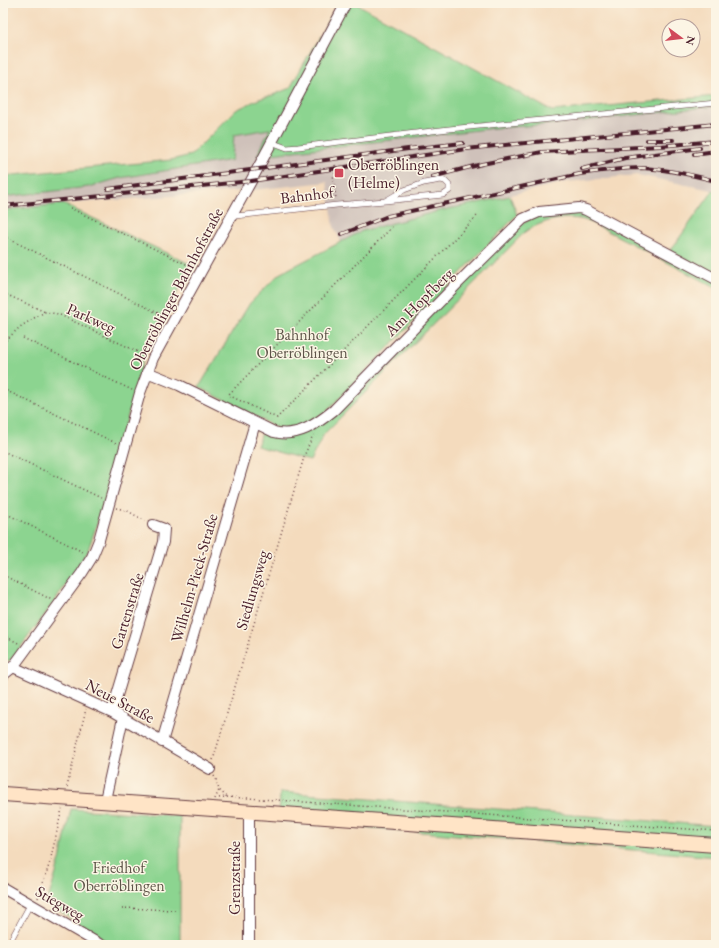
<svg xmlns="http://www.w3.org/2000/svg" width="719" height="948" viewBox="0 0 719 948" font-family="'EB Garamond',serif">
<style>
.industrial{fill:#cfc1ba}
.green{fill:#8cd490;stroke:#6b7a5e}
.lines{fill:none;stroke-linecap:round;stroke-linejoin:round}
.lane-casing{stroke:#643b41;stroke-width:6}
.street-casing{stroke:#643b41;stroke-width:12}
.secondary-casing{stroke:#643b41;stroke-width:16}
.path{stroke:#643b41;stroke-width:1.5;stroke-dasharray:1 3;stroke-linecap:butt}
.lane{stroke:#fff;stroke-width:5}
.street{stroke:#fff;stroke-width:10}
.secondary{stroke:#ffe4c6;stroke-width:14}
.rail-casing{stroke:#4a1f2b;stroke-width:4}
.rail{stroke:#fcf5e5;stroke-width:2.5;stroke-dasharray:8;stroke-linecap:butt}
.poi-dot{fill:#d1495b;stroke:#fcf5e5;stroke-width:1.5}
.labels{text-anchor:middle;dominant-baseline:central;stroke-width:3;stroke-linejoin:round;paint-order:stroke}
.poi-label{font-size:16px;fill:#4a1f2b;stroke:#fcf5e5;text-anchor:start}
.street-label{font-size:16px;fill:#4a1f2b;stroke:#fcf5e5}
.park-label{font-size:16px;fill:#5e5549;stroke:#fcf5e5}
</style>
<rect width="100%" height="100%" fill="#fcf5e5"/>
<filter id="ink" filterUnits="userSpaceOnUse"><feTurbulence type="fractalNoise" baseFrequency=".025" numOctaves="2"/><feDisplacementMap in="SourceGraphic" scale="8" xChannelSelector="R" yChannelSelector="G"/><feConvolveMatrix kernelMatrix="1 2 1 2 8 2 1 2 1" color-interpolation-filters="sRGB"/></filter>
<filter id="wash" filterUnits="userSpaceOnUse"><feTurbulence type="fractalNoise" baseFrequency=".012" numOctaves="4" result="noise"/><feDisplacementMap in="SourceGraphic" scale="16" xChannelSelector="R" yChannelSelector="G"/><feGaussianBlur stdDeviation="0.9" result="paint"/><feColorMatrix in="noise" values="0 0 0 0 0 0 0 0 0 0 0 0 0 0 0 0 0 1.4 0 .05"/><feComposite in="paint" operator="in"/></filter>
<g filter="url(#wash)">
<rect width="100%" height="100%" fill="#f4dbbd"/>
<path class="industrial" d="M 716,106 L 716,191 L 638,175 L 567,182 L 439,211 L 363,231 L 341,242 L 334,227 L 327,182 L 252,190 L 63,204 L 3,210 L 3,197 L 89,187 L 120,178 L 232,160 L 234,135 L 270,128 L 257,156 L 295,151 L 495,128 L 555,124 Z"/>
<path class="green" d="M 338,3 L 357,3 L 357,4 L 552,111 L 716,96 L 716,106 L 555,124 L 495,128 L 295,151 L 257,156 L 270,129 L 234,135 L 232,160 L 120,178 L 89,187 L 3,197 L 3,176 L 171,160 L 191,155 L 236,110 L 259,99 L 273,95 L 290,88 Z
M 713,191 L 716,191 L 716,276 L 670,251 Z
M 510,196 L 517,215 L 325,413 L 295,429 L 281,430 L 199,387 L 250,303 L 279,274 L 362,231 L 439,211 Z
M 63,204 L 192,265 L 146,349 L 104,504 L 88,550 L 55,601 L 10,661 L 3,659 L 3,210 Z
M 578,211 L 716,281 L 716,288 L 602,228 C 596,225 590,222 584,220 C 565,215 542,221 526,231 L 331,427 L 324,434 L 310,461 L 257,446 L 263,430 L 311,429 L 523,223 L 538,215 Z
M 280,792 L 716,826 L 716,857 L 279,820 Z
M 71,809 L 180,816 L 180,945 L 113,945 L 47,903 L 60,860 Z"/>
</g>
<g filter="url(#ink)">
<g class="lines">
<g class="lane-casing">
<path id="lane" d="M 271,142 L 287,148 L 298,147 L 449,129 L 716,103
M 232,215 L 236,216 L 337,205 L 385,201 L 404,190 L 424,183 L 441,180 L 445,181 L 449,185 L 449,191 L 443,195 L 385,201
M 3,664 L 13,667
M 8,945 L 31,903"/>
</g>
<g class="street-casing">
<path id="street" d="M 147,372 L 179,385 L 274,432 C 297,438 317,424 334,410 L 456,285 L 523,219 L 539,212 L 579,208 L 586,210 L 716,279
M 13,667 L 112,712 L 210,769
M 3,675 L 13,667 L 82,573 L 92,557 L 99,540 L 140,393 L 153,358 L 251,181 L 346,3
M 112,712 L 163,542 L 164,529 L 153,525
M 162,742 L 255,423
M 105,800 L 123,718
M 249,811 L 249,945
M 3,888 L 101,945"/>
</g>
<g class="secondary-casing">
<path id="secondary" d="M 3,794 L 716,845"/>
</g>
<path class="path" d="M 335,165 L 336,170 L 333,178 L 336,199
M 70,208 L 194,268
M 392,227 L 228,395 L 277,418 L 479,214
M 3,236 L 166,317
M 3,293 L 45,312
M 23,338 L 132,390
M 3,343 L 20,327 L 34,318 L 45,312 L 58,314 L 145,355
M 3,389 L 118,444
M 3,451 L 101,498
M 116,508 L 126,510 L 145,521
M 3,512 L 85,553
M 3,575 L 52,600
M 3,635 L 20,644
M 213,760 L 305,454 L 313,435
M 214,776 L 216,779 L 219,790 L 227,797
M 67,787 L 86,709
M 219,798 L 225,797 L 247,798 L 716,831
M 215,799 L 219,790
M 38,898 L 50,862 L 62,809
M 122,908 L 175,910"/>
<use href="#lane" class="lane"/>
<use href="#street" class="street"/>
<use href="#secondary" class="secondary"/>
<g class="rail-casing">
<path id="rail" d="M 647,140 L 673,140
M 694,154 L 716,151
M 582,169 L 625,158 L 700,148
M 432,177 L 482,164 L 542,152 L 660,146 L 716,141
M 108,189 L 408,149 L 463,143
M 3,206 L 251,181 L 466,149 L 716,124
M 342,234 L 388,216 L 580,174 C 601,171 622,168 642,168 C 667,169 692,175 716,181"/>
</g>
<use href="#rail" class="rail"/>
</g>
</g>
<rect class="poi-dot" x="334" y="168" width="10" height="10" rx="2"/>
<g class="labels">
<g class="poi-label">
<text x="348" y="164">Oberröblingen<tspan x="348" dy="18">(Helme)</tspan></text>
</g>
<g class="street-label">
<text transform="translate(307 195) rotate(-7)">Bahnhof</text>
<text transform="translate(176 289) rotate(-62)">Oberröblinger Bahnhofstraße</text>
<text transform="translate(419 302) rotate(-45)">Am Hopfberg</text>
<text transform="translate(91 318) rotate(24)">Parkweg</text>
<text transform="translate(194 578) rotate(-74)">Wilhelm-Pieck-Straße</text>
<text transform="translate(252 590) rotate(-74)">Siedlungsweg</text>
<text transform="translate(127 611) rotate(-73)">Gartenstraße</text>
<text transform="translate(120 701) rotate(28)">Neue Straße</text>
<text transform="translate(234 878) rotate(-90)">Grenzstraße</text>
<text transform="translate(60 903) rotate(30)">Stiegweg</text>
</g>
<g class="park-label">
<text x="302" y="334">Bahnhof<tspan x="302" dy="18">Oberröblingen</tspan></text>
<text x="119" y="867">Friedhof<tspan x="119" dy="18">Oberröblingen</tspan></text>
</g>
</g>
<rect width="719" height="948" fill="none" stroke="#fcf5e5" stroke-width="16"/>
<g transform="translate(681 38) rotate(105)"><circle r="19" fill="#fcf5e5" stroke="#b59f9b"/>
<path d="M0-3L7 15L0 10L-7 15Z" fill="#d1495b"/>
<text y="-6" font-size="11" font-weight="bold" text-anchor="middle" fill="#4a1f2b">N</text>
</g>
</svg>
